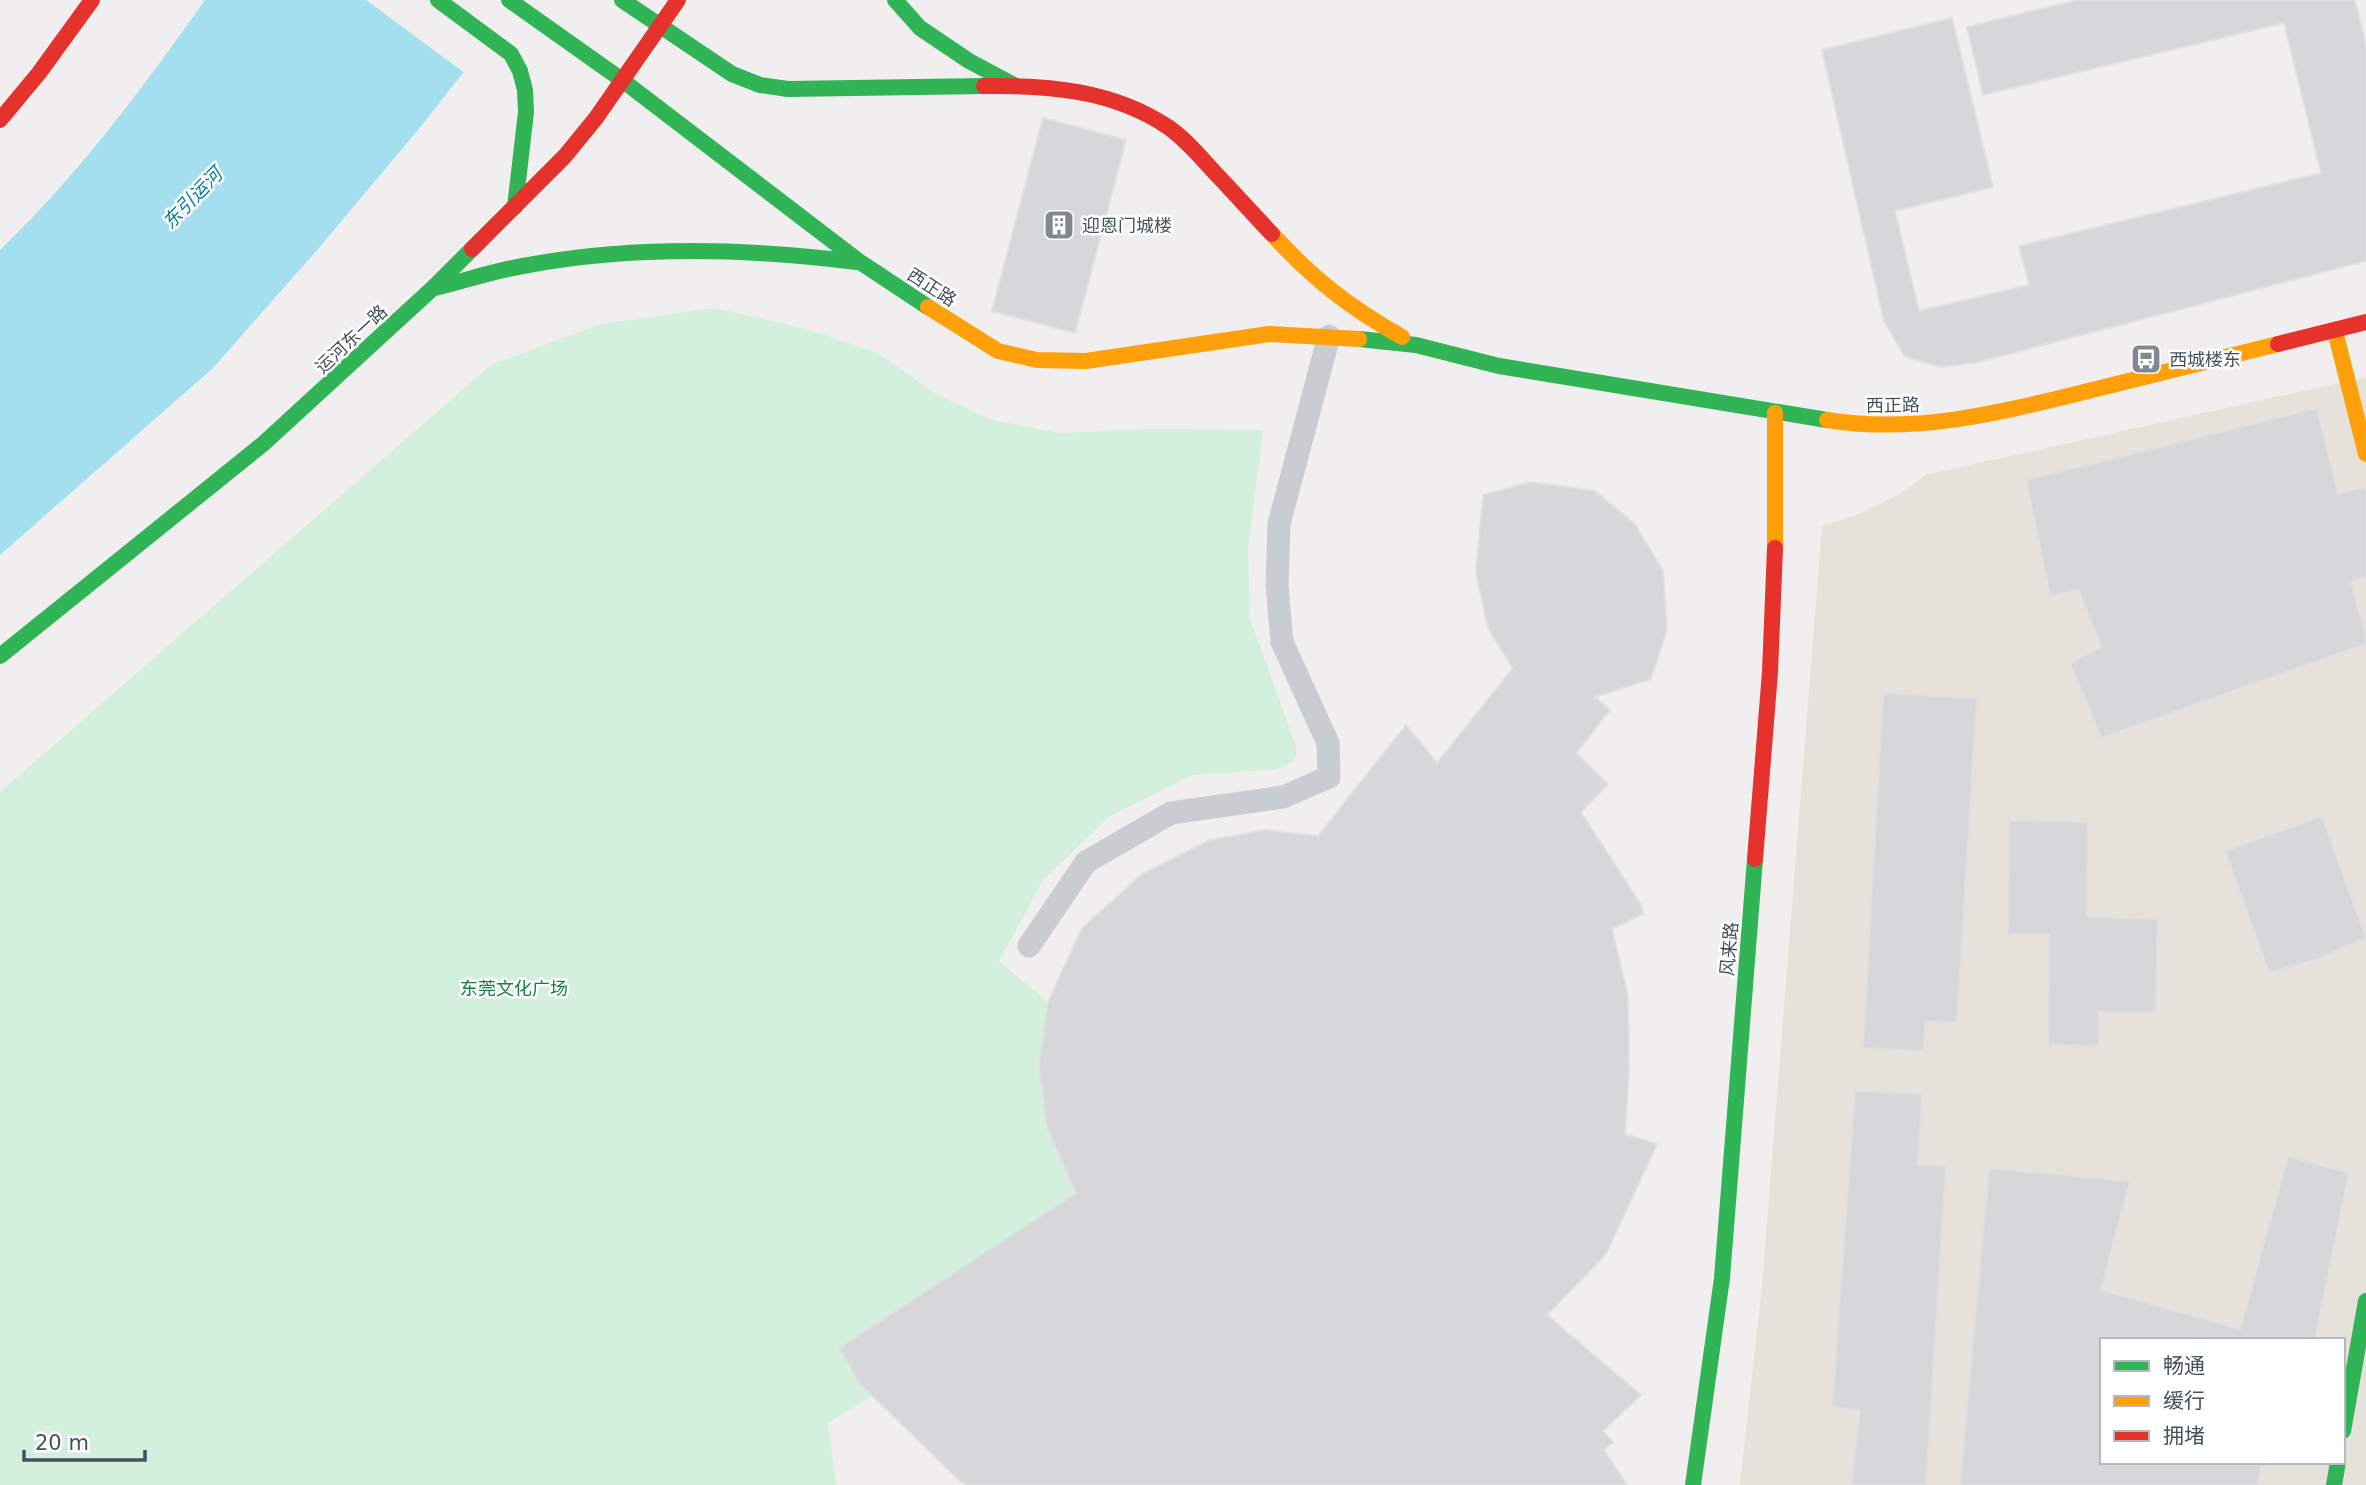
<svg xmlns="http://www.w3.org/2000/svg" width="2366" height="1485" viewBox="0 0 2366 1485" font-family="'DejaVu Sans','Noto Sans SC',sans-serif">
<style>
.commercial{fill:#e5e2dc;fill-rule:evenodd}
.green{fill:#d2f0dd}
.water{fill:#a4dfef}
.pier{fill:#f0eeee}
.building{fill:#d7d6d9;stroke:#e1e0e1;stroke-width:2}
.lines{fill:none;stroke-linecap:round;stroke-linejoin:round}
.lane{stroke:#cacdd0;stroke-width:23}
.fast{stroke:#30b455;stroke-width:16}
.slow{stroke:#ff9f0a;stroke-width:16}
.jam{stroke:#e5322d;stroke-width:16}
.labels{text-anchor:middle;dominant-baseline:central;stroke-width:5;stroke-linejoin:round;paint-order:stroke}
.poi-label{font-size:18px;fill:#45515c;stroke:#fff;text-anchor:start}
.street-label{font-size:18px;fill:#45515c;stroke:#fff}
.park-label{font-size:18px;fill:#13804a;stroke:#fff}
.water-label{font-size:19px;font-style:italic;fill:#077f9e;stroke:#fff}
</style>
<rect width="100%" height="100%" fill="#f0eeee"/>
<path class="commercial" d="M 2366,377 L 2366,1485 L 1740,1485 L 1762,1286 L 1822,526 L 1854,516 L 1882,503 L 1905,491 L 1925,475 ZM 2102,1340 L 2343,1340 L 2343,1462 L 2102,1462 Z"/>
<path class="green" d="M 715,308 L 807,329 L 878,353 L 936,394 L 992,420 L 1059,433 L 1150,429 L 1263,430 L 1248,548 L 1250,619 L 1297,749 L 1294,761 L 1277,769 L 1193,775 L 1110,816 L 1043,880 L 999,961 L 1048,1002 L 1039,1065 L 1047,1128 L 1076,1193 L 839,1348 L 860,1384 L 872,1396 L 828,1423 L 836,1485 L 0,1485 L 0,792 L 491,365 L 600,324 Z"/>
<path class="water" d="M 205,0 L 520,0 L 422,125 L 319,248 L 213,368 L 0,555 L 0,250 C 78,175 143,88 205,0 Z"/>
<path class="pier" d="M 366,0 L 524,0 L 466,74 Z"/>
<path class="building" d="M 2077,0 L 2355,0 L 2366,45 L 2366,261 L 1974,363 L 1941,367 L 1905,357 L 1884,321 L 1822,50 L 1952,18 L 1993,187 L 1895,211 L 1919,311 L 2029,285 L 2019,246 L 2321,173 L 2284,23 L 1983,95 L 1967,27 Z
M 1043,118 L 1126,140 L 1075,333 L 992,311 Z
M 2317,408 L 2338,493 L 2366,487 L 2366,576 L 2351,582 L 2366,635 L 2366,644 L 2101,738 L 2070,663 L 2101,647 L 2078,590 L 2050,596 L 2026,480 Z
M 1530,482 L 1595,491 L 1635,524 L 1663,571 L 1667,630 L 1651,679 L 1595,697 L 1610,710 L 1576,753 L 1608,784 L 1581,812 L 1641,905 L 1643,914 L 1612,929 L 1628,996 L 1629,1073 L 1625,1134 L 1657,1144 L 1606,1254 L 1547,1315 L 1641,1395 L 1603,1431 L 1613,1442 L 1604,1450 L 1627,1485 L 967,1485 L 961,1482 L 860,1384 L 839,1348 L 1076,1193 L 1047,1128 L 1039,1065 L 1048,1002 L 1082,928 L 1142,874 L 1210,840 L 1265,830 L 1318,836 L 1406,725 L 1437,763 L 1513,668 L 1488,628 L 1476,572 L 1483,495 Z
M 1883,693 L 1977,698 L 1957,1023 L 1926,1021 L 1924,1051 L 1863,1048 Z
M 2322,816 L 2366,938 L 2318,959 L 2269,973 L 2225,851 Z
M 2009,820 L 2088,822 L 2087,917 L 2158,919 L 2156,1012 L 2099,1012 L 2099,1046 L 2048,1045 L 2049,935 L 2008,935 Z
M 1855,1091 L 1922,1094 L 1918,1165 L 1946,1166 L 1926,1485 L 1851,1485 L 1860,1410 L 1832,1407 Z
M 2288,1156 L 2349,1173 L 2315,1340 L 2102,1340 L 2102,1462 L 2262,1462 L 2258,1485 L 1960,1485 L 1989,1168 L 2130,1181 L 2101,1290 L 2240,1329 Z"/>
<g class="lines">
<path class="lane" d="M 1029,946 L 1086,862 L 1171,813 L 1283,797 L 1329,777 L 1328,743 L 1282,642 L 1277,586 L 1279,524 L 1329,336"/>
<path class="fast" d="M 438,0 L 511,54 L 520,71 L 525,90 L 526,112 L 515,207
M 509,0 L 622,80 L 860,262 L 928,307
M 622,0 L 732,74 L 760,85 L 788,89 L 984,86
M 895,0 L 920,28 L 969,61 L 1014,85
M 435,288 C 464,281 493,271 523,266 C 634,245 746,248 857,262
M 1359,339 L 1416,345 L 1499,366 L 1827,420
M 0,656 L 263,444 L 433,288 L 472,249
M 2343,1431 L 2366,1301
M 1693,1485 L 1722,1278 L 1755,859
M 2334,1485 L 2338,1462"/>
<path class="slow" d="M 1272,234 C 1313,279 1349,307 1402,337
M 928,307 L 998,351 L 1037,360 L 1086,361 L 1269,334 L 1359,339
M 2335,331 L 2366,454
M 1827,420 C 1918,435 2007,411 2096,389 C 2157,374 2217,359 2278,344
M 1775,548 L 1775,413"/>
<path class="jam" d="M 984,86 C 1048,85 1113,90 1168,127 C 1187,140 1202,159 1218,176 C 1236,195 1254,215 1272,234
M 0,120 L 39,73 L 92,0
M 472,249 L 565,156 L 596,118 L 678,0
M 2278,344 L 2366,322
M 1755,859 L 1770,672 L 1775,548"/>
</g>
<defs>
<g id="building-square" transform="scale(1.575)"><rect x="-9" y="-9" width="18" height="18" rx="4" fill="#81888f" stroke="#fff"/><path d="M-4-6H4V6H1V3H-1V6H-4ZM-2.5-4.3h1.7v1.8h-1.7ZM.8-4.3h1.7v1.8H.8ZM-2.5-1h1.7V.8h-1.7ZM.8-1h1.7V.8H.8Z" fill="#fff"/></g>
<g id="bus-square" transform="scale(1.575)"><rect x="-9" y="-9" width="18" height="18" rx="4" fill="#81888f" stroke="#fff"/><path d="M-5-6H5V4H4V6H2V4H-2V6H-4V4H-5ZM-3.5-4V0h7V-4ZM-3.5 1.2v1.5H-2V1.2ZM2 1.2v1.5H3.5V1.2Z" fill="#fff"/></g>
</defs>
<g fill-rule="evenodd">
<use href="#building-square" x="1059" y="225"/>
<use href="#bus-square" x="2146" y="359"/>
</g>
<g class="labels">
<g class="poi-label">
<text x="1082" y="225">迎恩门城楼</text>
<text x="2169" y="359">西城楼东</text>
</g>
<g class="street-label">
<text transform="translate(932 287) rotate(33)">西正路</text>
<text transform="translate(351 339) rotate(-43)">运河东一路</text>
<text transform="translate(1893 405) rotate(-1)">西正路</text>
<text transform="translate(1729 949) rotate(-85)">风来路</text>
</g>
<g class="park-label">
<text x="514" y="988">东莞文化广场</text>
</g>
<g class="water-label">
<text transform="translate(192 198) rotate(-46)">东引运河</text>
</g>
</g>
<rect x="2100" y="1338" width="245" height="126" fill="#ffffff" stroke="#b5b9be" stroke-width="2"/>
<rect x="2114" y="1361" width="35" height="10" fill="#30b455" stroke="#b5b9be" stroke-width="2"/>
<text x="2163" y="1373" font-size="21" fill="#45515c">畅通</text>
<rect x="2114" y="1396" width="35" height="10" fill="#ff9f0a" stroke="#b5b9be" stroke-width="2"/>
<text x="2163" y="1408" font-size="21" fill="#45515c">缓行</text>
<rect x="2114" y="1431" width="35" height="10" fill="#e5322d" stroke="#b5b9be" stroke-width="2"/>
<text x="2163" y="1443" font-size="21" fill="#45515c">拥堵</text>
<path d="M24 1450v10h121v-10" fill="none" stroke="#45515c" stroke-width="3.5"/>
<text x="35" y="1450" font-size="21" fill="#45515c" stroke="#ffffff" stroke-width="5" paint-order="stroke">20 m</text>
</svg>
